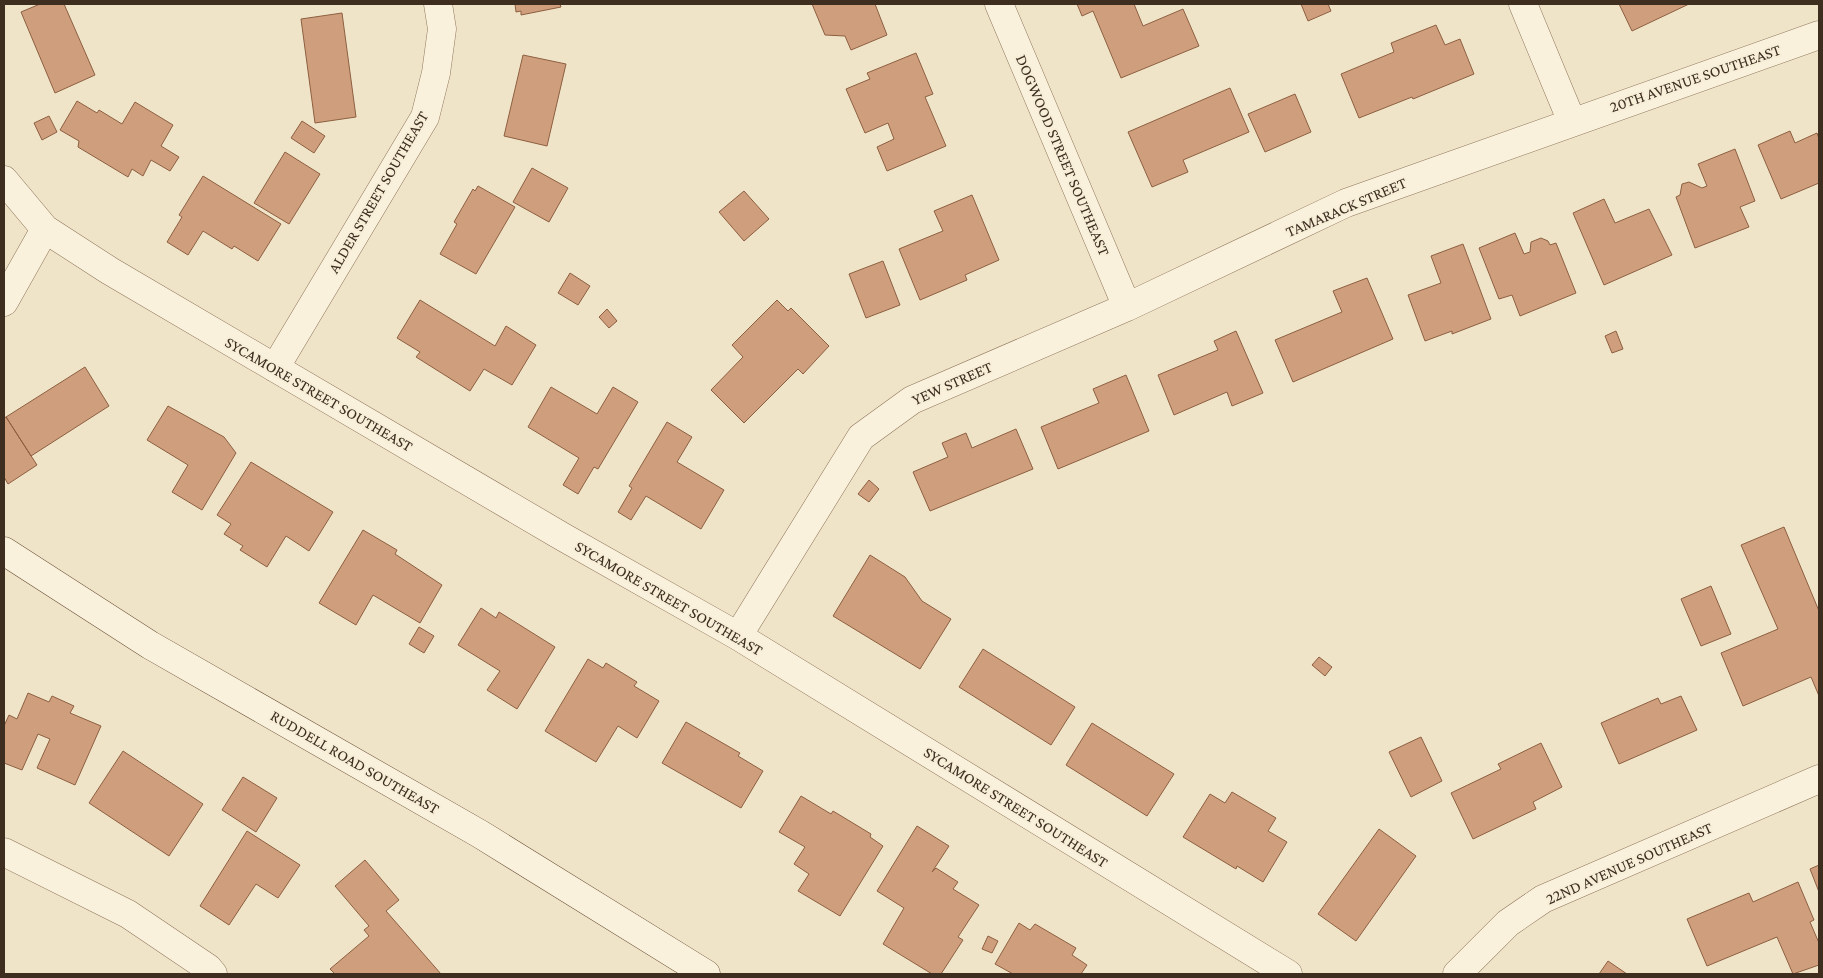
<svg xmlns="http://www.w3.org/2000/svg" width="1823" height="978" viewBox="0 0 1823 978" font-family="'Crimson Pro',serif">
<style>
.building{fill:#cf9f7d;stroke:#8d5f41}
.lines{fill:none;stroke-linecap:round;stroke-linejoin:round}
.minor-casing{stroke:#8d765c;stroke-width:29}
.tertiary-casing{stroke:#8d765c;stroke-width:29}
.secondary-casing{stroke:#6f573f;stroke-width:29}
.minor{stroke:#faf1dc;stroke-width:28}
.tertiary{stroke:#faf1dc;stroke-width:28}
.secondary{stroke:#faf1dc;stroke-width:28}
.labels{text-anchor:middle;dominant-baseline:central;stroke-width:4;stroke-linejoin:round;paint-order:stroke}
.street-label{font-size:16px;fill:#3d2e20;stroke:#f7eed8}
</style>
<rect width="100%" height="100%" fill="#f0e4c8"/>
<path class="building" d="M 40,4 L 64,4 L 95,75 L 55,93 L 21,12 Z
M 515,4 L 560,4 L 561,7 L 521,15 L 521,11 L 516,12 Z
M 812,4 L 875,4 L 887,35 L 851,50 L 845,36 L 825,35 Z
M 1077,4 L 1134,4 L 1143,26 L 1183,9 L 1199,46 L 1121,78 L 1093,11 L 1082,16 Z
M 1301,4 L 1328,4 L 1331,11 L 1308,21 Z
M 1619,4 L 1689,4 L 1632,31 Z
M 342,13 L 356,117 L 315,123 L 301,19 Z
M 1436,25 L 1445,45 L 1460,39 L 1474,74 L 1413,99 L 1412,97 L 1359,118 L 1341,74 L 1394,52 L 1391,43 Z
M 916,53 L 933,94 L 925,97 L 946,146 L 887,171 L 877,147 L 894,139 L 888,123 L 865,133 L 846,89 L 870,79 L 867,73 Z
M 523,55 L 566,64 L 547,146 L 504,136 Z
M 1230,88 L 1249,132 L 1183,160 L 1188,172 L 1152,187 L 1128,132 Z
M 1295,94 L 1311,132 L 1265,152 L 1248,114 Z
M 77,101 L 97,113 L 99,110 L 122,124 L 135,102 L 173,125 L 161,146 L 179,157 L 170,171 L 151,160 L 143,176 L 132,169 L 128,177 L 78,147 L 79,141 L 60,130 Z
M 49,116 L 57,132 L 42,140 L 34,123 Z
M 302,121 L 325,136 L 314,153 L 291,138 Z
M 1790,131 L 1795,143 L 1817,133 L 1819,139 L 1819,183 L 1781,199 L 1758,145 Z
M 1735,149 L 1755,201 L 1740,207 L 1749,227 L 1695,248 L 1676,197 L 1680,195 L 1682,184 L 1689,182 L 1702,188 L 1707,186 L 1698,164 Z
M 285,152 L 320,174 L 289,224 L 254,203 Z
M 532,168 L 568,188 L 549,222 L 513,202 Z
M 203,176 L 281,224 L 258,261 L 234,246 L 232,249 L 203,231 L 188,255 L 167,242 L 182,217 L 179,215 Z
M 478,186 L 515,207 L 476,274 L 440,254 L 457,224 L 454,222 L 473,189 L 475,191 Z
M 744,191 L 769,219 L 744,241 L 719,212 Z
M 972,195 L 999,260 L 965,275 L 967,280 L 920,300 L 899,249 L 943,231 L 934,211 Z
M 1604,199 L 1615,223 L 1649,209 L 1672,255 L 1604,285 L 1573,213 Z
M 1515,233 L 1524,254 L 1530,252 L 1531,242 L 1541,238 L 1548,241 L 1550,245 L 1556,243 L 1576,293 L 1520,316 L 1512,295 L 1499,299 L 1479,248 Z
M 1463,244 L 1491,319 L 1452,334 L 1452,331 L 1425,341 L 1408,295 L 1441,283 L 1431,256 Z
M 883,261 L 900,305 L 866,318 L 849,274 Z
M 570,273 L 590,286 L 578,305 L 558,293 Z
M 1367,278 L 1393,339 L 1293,382 L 1275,340 L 1342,312 L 1333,291 Z
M 420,300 L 495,346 L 506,326 L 536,345 L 512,385 L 484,369 L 470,391 L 416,357 L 420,352 L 397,338 Z
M 777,300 L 788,311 L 791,308 L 829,346 L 803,374 L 798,369 L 744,423 L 711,390 L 743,357 L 732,345 Z
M 607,309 L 617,321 L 609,328 L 599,317 Z
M 1236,331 L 1263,393 L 1232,406 L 1227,392 L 1174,415 L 1158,375 L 1218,350 L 1214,341 Z
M 1616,331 L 1623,349 L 1612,353 L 1605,336 Z
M 85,367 L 109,406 L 31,456 L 6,417 Z
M 1126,375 L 1149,431 L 1058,469 L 1041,427 L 1099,403 L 1093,389 Z
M 551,387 L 597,414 L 613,387 L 638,402 L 598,469 L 594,467 L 578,494 L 563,485 L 579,458 L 528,427 Z
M 168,406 L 224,437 L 236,453 L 202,510 L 172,492 L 188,465 L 147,440 Z
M 6,417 L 37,465 L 8,484 L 4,477 L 4,418 Z
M 667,422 L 692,437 L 677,462 L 724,490 L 701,529 L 646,496 L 631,520 L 618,512 L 632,488 L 629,486 Z
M 1016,429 L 1033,469 L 930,511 L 913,472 L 948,457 L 942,443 L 966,433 L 972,448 Z
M 251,462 L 333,512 L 309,551 L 286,536 L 267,567 L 240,550 L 243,546 L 224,534 L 231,524 L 217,515 Z
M 869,480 L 879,489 L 869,502 L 858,494 Z
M 1784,527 L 1819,611 L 1819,696 L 1811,677 L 1743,706 L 1721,653 L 1778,629 L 1741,545 Z
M 363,530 L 397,550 L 395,554 L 442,585 L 420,623 L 373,595 L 356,625 L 319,603 Z
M 870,555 L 905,577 L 922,601 L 951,619 L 920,669 L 833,616 Z
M 1711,586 L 1731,634 L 1701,646 L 1681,599 Z
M 481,608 L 496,618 L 499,612 L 555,647 L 517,709 L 487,690 L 500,671 L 458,645 Z
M 419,627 L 434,636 L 424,653 L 409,644 Z
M 983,649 L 1075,707 L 1051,745 L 959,687 Z
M 1319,657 L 1332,667 L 1325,676 L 1312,665 Z
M 588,659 L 603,668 L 606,663 L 637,682 L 634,686 L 659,701 L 637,738 L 618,726 L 596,762 L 545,731 Z
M 28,693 L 49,702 L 52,696 L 74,706 L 70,713 L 101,726 L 75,785 L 37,768 L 50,739 L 38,734 L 22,770 L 4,763 L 4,726 L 9,715 L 17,719 Z
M 1681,696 L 1697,730 L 1619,764 L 1601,723 L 1658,698 L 1661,704 Z
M 686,722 L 740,753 L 738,756 L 763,771 L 741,808 L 662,763 Z
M 1092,723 L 1174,774 L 1147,816 L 1066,765 Z
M 1421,737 L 1442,781 L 1411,797 L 1389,752 Z
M 1541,743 L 1562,787 L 1533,802 L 1536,809 L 1473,839 L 1451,793 L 1501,769 L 1498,764 Z
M 123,751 L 203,804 L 169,856 L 89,803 Z
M 243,777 L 277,798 L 256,832 L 222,810 Z
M 1232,792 L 1276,818 L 1268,831 L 1287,842 L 1263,882 L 1237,866 L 1236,869 L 1183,837 L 1210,794 L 1225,803 Z
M 801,796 L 831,814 L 833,811 L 871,834 L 870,837 L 883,846 L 840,916 L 798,891 L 809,874 L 794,864 L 805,847 L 779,832 Z
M 917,826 L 949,846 L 932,872 L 936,868 L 958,882 L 953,889 L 979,905 L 958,937 L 963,940 L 941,974 L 932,974 L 883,944 L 904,908 L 877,891 Z
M 1379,829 L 1416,856 L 1356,941 L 1318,914 Z
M 247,831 L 300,865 L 278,898 L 256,884 L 229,925 L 200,906 Z
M 365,860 L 399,900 L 386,911 L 441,974 L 335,974 L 330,969 L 369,936 L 364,930 L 369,926 L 335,886 Z
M 1819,865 L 1819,892 L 1810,869 Z
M 1798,882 L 1814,920 L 1810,922 L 1819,943 L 1819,965 L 1793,974 L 1777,937 L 1707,966 L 1687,919 L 1749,893 L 1753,902 Z
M 1019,923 L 1030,930 L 1035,924 L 1076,948 L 1072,955 L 1087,965 L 1081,974 L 1013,974 L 995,964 Z
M 988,936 L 998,941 L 992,953 L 982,949 Z
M 1608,961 L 1627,974 L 1599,974 Z"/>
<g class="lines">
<g class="minor-casing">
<path id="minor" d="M 999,4 L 1127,307
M 1523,4 L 1572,122
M 4,180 L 45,229 L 110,271 L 563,537 L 738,636 L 1288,974
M 4,302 L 45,229
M 275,368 L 425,117 L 436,73 L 442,29 L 438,4
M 738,636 L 861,437 L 912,400 L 1127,307 L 1346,203 L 1819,35
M 4,852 L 128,914 L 208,968 L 213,974"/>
</g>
<g class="tertiary-casing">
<path id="tertiary" d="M 1457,974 L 1508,923 L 1543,899 L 1819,779"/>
</g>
<g class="secondary-casing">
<path id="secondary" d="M 4,551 L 150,645 L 480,834 L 706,974"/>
</g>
<use href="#minor" class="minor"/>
<use href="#tertiary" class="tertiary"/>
<use href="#secondary" class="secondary"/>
</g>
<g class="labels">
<g class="street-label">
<text transform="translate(1695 78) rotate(-19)">20TH AVENUE SOUTHEAST</text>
<text transform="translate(1063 155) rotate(67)">DOGWOOD STREET SOUTHEAST</text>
<text transform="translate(378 192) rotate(-60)">ALDER STREET SOUTHEAST</text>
<text transform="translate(1346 207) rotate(-23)">TAMARACK STREET</text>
<text transform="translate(952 383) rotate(-24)">YEW STREET</text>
<text transform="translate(319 394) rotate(30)">SYCAMORE STREET SOUTHEAST</text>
<text transform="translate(669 598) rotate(30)">SYCAMORE STREET SOUTHEAST</text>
<text transform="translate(355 762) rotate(30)">RUDDELL ROAD SOUTHEAST</text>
<text transform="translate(1016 807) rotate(32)">SYCAMORE STREET SOUTHEAST</text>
<text transform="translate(1629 863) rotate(-24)">22ND AVENUE SOUTHEAST</text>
</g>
</g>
<rect width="1823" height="978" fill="none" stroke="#3d2e20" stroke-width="10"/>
</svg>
